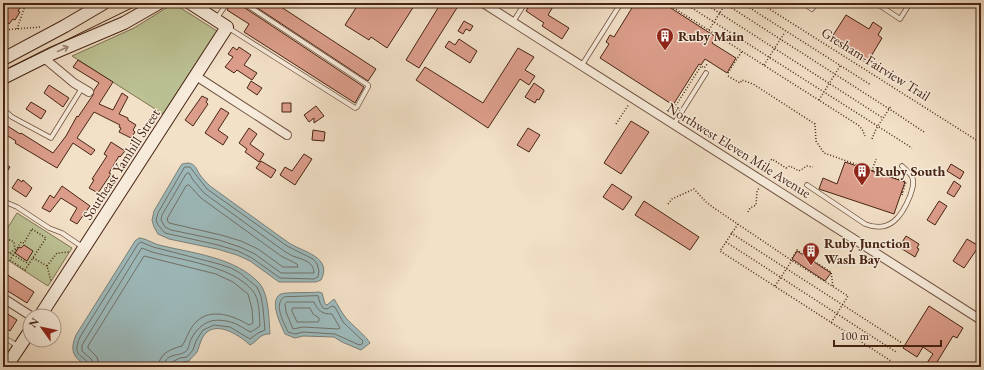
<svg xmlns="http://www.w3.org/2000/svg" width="984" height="370" viewBox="0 0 984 370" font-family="'EB Garamond',serif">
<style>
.green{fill:#bcc294;stroke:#827354}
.water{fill:#9dbbbd;stroke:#7b7f79}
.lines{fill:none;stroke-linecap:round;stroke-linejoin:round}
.shore{stroke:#727068;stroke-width:1}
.building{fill:#db9d8a;stroke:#472414}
.lane-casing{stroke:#725341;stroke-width:5.5}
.street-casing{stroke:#725341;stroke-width:10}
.secondary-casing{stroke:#472414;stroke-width:14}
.path{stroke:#472414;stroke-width:1.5;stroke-dasharray:1 2;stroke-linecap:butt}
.lane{stroke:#f7ebdb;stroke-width:4}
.street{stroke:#f7ebdb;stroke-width:8}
.secondary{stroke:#f7ebdb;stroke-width:12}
.tram{stroke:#472414;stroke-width:1}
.oneway{stroke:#9f8878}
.labels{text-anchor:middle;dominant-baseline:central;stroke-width:3;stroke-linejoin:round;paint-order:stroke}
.poi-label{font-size:14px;font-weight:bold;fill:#472414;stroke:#f7ebdb;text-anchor:start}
.street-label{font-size:14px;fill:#472414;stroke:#f7ebdb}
</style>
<rect width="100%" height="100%" fill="#f2e0c7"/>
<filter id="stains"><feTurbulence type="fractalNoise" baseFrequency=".005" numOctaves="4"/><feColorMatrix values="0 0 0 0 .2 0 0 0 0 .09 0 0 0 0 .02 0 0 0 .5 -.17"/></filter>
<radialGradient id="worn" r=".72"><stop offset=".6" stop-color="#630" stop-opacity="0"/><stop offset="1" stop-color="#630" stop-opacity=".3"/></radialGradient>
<path class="green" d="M 171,5 L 176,5 L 217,31 L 163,114 L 72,56 L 134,28 Z
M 17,213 L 72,248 L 48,286 L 3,257 L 3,235 Z"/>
<path class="water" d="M 188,163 C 196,164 196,169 200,175 C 203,179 206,182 210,186 L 289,243 C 303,252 333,257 321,280 L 316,282 L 279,282 L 250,261 L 237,255 L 217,249 L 169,239 L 158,234 L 154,227 L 152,220 L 154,211 L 180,167 L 182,164 Z
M 139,238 C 145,238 152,243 159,245 C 191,253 236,257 260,284 C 269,295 269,321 270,334 C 260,333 257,342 250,345 C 240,336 220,322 207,332 C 201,337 200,345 197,352 C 195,355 191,358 189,361 L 182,362 L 169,367 L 87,367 C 74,357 69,352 76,335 L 135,241 Z
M 319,292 L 322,293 L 325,304 L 327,305 L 334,299 C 338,305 341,312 346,318 C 351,324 367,337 370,343 L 361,350 L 342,342 L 334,337 L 303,336 L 295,338 L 285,334 C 281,325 268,300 281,294 C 286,292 311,293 319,292 Z"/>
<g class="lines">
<path class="shore" d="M 185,167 L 190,167 L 207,189 L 287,246 L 313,259 L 317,264 L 319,271 L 318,277 L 314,279 L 280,278 L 252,258 L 238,251 L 218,245 L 165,233 L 158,225 L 156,220 L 158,213 Z
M 189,173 L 193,180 L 204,193 L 284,251 C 288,253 291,256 296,257 C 304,260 314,262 314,273 L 281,273 L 255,254 L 240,247 L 219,240 L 171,230 L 165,227 L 161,220 L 162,215 L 186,174 Z
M 189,185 L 201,198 L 281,256 L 297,264 L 298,267 L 283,267 L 258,249 L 241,241 L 221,235 L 169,223 L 167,220 L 168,217 L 186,186 Z
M 318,296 L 320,303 L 323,308 L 327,309 L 332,306 L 335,307 L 343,322 L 363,341 L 362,344 L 360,345 L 357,344 L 335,334 L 303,332 L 295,334 L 288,332 C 284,323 273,304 284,297 Z
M 287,302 L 314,302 C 318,311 322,314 332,314 L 340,328 L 339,329 L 303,327 L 293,329 L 286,312 L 285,304 Z
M 293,308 L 310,308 L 313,314 L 319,318 L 319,321 L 318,322 L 297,322 L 292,311 Z
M 89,367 C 87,353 70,360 80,337 L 138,244 L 141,242 L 153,247 L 219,264 L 231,268 L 240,273 L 257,287 L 261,296 L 263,308 L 265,330 L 258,333 L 250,339 L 230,327 L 214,325 L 203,330 L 196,341 L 193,350 L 187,357 L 180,358 L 172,362 L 169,367
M 94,367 L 92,360 L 82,351 L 82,345 L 141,249 L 142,248 L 152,252 C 181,260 232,266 252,290 C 260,298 259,315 260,326 L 251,332 C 247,331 243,327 238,325 C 231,321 219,319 211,321 C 202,324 196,330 191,339 C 189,343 189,350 185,352 C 176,357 165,353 164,367
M 100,367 L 97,357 L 88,348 L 88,346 L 144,256 L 216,274 L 233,282 L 248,294 L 252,309 L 253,323 L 249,325 C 234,316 211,307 196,322 C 189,329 187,338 182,346 C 170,349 159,354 158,367"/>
</g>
<path class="building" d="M 3,3 L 18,3 L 22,5 L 18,11 L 20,12 L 15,20 L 13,19 L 9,24 L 3,20 Z
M 231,3 L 241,3 L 242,6 L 364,87 L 355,103 L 244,32 L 249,24 L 227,10 Z
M 250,3 L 275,3 L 376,69 L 368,81 Z
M 359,3 L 416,3 L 387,48 L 371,37 L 369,40 L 345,25 Z
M 441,3 L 460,3 L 419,68 L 406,60 Z
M 531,3 L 550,3 L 554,5 L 548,15 L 569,28 L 562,39 L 542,26 L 544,23 L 526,11 Z
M 635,3 L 663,3 L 716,37 L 712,43 L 736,58 L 727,73 L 705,59 L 701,65 L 699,64 L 673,105 L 600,58 L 609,44 L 606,42 L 610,35 L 614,37 Z
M 846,15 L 869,29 L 873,22 L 882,28 L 878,35 L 882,38 L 867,63 L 830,40 Z
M 464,21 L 473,26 L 470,31 L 466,29 L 463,34 L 458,31 Z
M 459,39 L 477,51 L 470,63 L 445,47 L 449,41 L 455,45 Z
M 233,47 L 237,50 L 239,47 L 251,55 L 244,65 L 257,73 L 252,80 L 237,70 L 234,73 L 225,67 L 233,57 L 228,54 Z
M 518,48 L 534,57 L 525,70 L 535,76 L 529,85 L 520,79 L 488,128 L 416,80 L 425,67 L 483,103 Z
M 78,60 L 113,82 L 99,104 L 113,110 L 122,93 L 128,97 L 119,114 L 128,118 L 128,120 L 136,125 L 133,130 L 135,132 L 131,138 L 119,132 L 121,128 L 119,127 L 120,125 L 94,112 L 77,138 L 95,150 L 91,155 L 73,143 L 57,168 L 15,143 L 16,141 L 3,133 L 3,123 L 20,134 L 21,133 L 53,153 L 66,136 L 77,116 L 78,117 L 93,95 L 94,90 L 99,83 L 73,67 Z
M 251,81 L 262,88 L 257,95 L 247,88 Z
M 534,83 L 544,90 L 544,91 L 539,100 L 537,99 L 535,103 L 525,97 Z
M 49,85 L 69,98 L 63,107 L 44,93 Z
M 202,96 L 208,99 L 206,102 L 208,104 L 193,126 L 185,120 Z
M 31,102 L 46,111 L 41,119 L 26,109 Z
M 282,103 L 291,103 L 291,112 L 282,112 Z
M 316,106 L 324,116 L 314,123 L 314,118 L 309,122 L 304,115 Z
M 221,108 L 229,113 L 218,130 L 228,137 L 223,145 L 205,133 Z
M 631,121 L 649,132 L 621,174 L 604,163 Z
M 249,128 L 257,134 L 250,144 L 264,154 L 259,162 L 245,152 L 247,149 L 239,143 Z
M 528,128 L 540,135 L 529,152 L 517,145 Z
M 313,130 L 325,132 L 324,141 L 312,140 Z
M 111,142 L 125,151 L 120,157 L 119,156 L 109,173 L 111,174 L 98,193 L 89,188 L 94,180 L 92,179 L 107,156 L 104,154 Z
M 304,154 L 312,159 L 295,185 L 280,175 L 285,167 L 292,171 Z
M 261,161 L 276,170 L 271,178 L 256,168 Z
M 845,162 L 905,182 L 894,214 L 819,189 L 823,178 L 837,184 Z
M 3,163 L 10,167 L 3,178 Z
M 951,164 L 964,172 L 960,179 L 947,171 Z
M 18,179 L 22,182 L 23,180 L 32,188 L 26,197 L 12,188 Z
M 954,181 L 961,186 L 954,197 L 947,193 Z
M 612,184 L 632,197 L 623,210 L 603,197 Z
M 62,186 L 90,206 L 77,224 L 70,220 L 77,208 L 61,198 L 50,212 L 42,208 L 50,195 L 54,198 Z
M 644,201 L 699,237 L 690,250 L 635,215 Z
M 939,201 L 947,206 L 935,225 L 927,220 Z
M 906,236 L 919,244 L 917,248 L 919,249 L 915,257 L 899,247 Z
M 967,239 L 979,246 L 964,268 L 953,261 Z
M 24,245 L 33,251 L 27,261 L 15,253 L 19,247 L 21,248 Z
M 797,251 L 831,273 L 825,281 L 792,259 Z
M 3,272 L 34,292 L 27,303 L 3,288 Z
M 929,306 L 963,328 L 957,338 L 953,336 L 934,367 L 924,367 L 933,354 L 923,347 L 917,357 L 903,348 Z
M 3,311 L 17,320 L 10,331 L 3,326 Z"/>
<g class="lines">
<g class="lane-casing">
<path id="lane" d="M 803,3 L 812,9 L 816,3
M 876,3 L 900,19 L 910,3
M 217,18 L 227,3
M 513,22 L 525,3
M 227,27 L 355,108 L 357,107 L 368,87 L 368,85 L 244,3
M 582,65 L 621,3
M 3,109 L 12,117 L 51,138 L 82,88
M 674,124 L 706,73
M 807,185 L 865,224 C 890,234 902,216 910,196 C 912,190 915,183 912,177 C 910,173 905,169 902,166
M 3,201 L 17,207 L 49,228 L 62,233 L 84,248
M 3,337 L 18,346"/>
</g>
<g class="street-casing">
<path id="street" d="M 483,3 L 981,320
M 44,58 L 74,83 L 89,92
M 196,76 L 287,135
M 3,298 L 31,316"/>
</g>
<g class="secondary-casing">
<path id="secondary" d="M 3,59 L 65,26 L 104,3
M 3,78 L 51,54 L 124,23 L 159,3
M 40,316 L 227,27 L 190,3
M 6,367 L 30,331"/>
</g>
<path class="path" d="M 666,3 L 858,125 L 862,129 L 865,136
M 684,3 L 912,148
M 704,3 L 883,118
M 724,3 L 894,112 L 924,132
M 742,3 L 871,85
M 760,3 L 981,143
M 118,6 L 124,3
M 17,29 L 26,3
M 3,30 L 41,27
M 709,30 L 726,3
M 764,65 L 785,32
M 728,73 L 742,51
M 728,76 L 740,83 L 742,80 L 753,84 L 815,124 L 816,141 L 824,153 L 906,182 L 902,195 L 902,192
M 819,100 L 840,66
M 676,112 L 673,110 L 701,66 L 704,68 L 708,63
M 616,124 L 629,104
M 872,139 L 876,129 L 891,106
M 872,171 L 876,159
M 762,172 L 772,159 L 786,168 L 790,166 L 799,171 L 807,166 L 813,167
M 668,204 L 672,199 L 694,189 L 706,202 L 714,208 L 791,260 L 848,296 L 831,323
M 748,212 L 750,208 L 756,205 L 757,191 L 760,187
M 738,224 L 720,251 L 891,361
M 32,229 L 46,238 L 25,270 L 10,260 L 21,242 L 24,243 Z
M 731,233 L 902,343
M 726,242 L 896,352
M 3,246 L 5,252 L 10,253 L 29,264
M 3,246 L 6,241 L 10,240 L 14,242 L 15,249 L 10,253
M 33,258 L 47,266 L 51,281
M 47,266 L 57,253 L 70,252
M 775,286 L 791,262 L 792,258 L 797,250 L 831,272 L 833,286"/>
<use href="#lane" class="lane"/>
<use href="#street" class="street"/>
<use href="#secondary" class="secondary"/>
<path class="tram" d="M 3,71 L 142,3"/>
</g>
<defs><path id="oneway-shaft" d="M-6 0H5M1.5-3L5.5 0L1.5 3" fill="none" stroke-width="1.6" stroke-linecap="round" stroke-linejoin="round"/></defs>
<use class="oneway" href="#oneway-shaft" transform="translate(63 49) rotate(-24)"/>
<defs>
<g id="building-pin" transform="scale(0.9)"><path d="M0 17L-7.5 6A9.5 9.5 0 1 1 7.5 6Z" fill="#8f2418" stroke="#f7ebdb"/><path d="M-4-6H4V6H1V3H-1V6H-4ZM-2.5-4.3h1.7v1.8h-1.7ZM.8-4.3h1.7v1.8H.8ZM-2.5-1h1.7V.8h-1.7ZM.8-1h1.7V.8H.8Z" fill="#fff"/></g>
</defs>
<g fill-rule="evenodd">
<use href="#building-pin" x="665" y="36"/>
<use href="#building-pin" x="862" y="171"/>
<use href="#building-pin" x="811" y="251"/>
</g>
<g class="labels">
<g class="poi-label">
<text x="678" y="36">Ruby Main</text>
<text x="875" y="171">Ruby South</text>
<text x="824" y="243">Ruby Junction<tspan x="824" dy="16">Wash Bay</tspan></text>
</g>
<g class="street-label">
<text transform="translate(876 64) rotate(32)">Gresham-Fairview Trail</text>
<text transform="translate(739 150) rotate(32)">Northwest Eleven Mile Avenue</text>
<text transform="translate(121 164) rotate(-57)">Southeast Yamhill Street</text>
</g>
</g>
<rect width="984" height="370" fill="none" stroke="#f2e0c7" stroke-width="16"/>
<rect x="4" y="4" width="976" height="362" fill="none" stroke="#472414" stroke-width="2"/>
<rect x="8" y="8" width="968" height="354" fill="none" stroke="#472414"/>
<g transform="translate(42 328) rotate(303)"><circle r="19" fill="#f7ebdb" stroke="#b19b8b"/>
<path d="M0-3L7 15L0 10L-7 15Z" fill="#8f2418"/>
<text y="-6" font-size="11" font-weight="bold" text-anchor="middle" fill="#472414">N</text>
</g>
<path d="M834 340v6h107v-6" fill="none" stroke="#472414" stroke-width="2"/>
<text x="840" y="340" font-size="12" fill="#472414" stroke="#f7ebdb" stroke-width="3" paint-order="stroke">100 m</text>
<rect width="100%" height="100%" filter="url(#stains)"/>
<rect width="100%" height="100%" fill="url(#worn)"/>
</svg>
